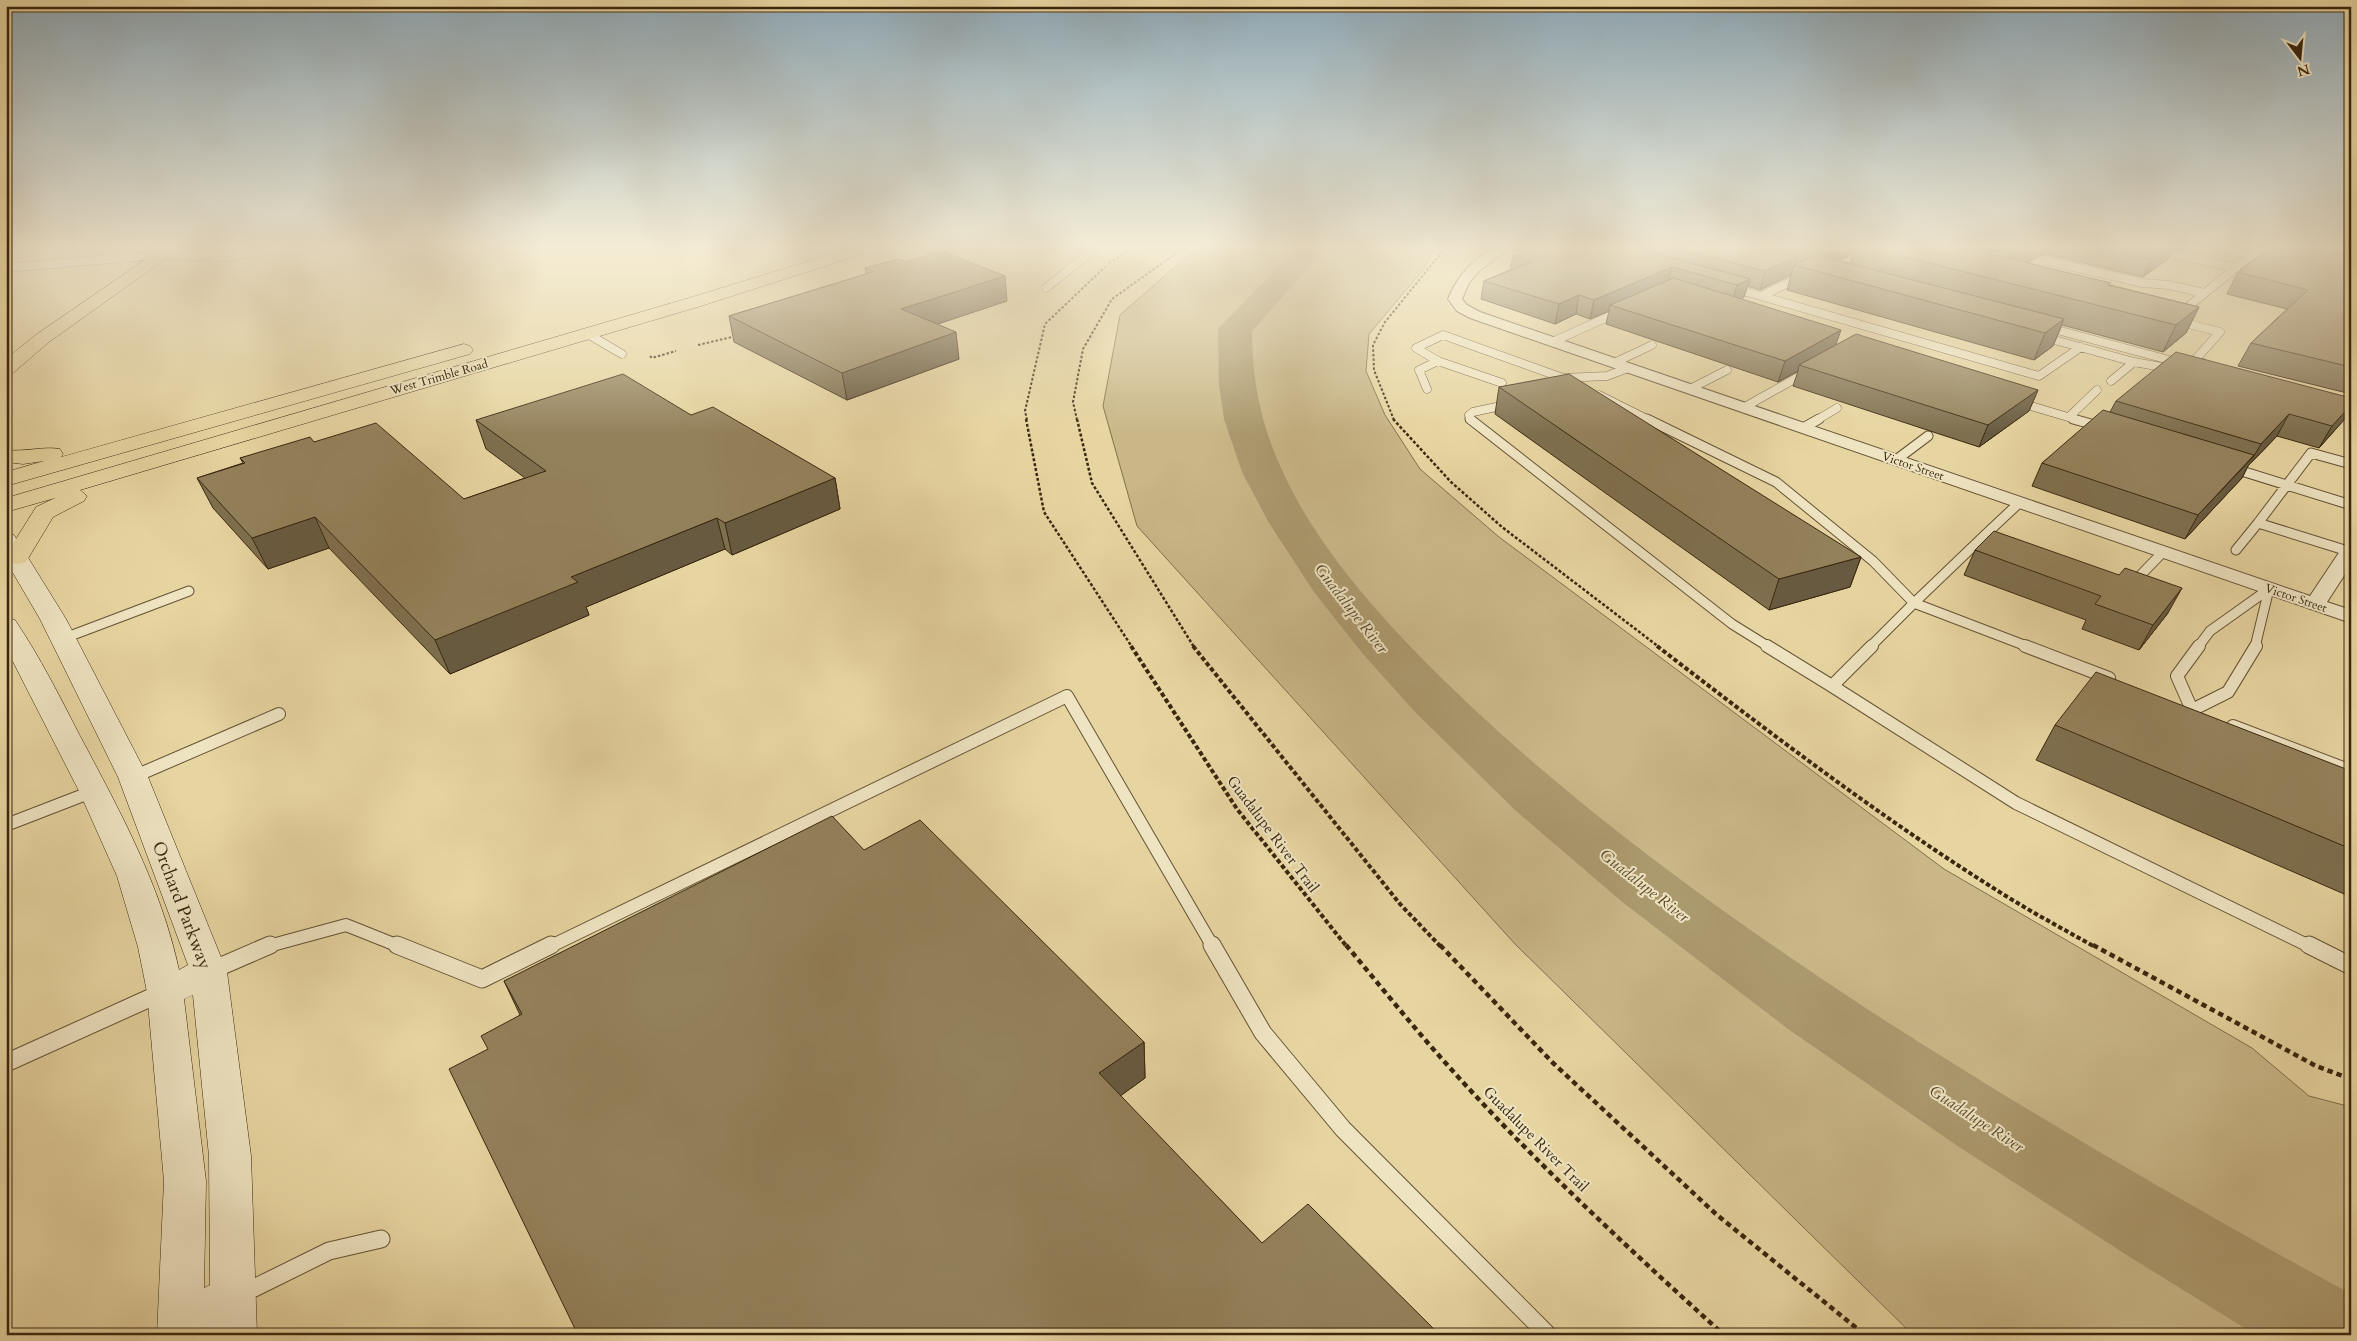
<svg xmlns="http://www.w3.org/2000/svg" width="2357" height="1341" viewBox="0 0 2357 1341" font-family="Cardo,serif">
  <rect width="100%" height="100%" fill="#e7d5a1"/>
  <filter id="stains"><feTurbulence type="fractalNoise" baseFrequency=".004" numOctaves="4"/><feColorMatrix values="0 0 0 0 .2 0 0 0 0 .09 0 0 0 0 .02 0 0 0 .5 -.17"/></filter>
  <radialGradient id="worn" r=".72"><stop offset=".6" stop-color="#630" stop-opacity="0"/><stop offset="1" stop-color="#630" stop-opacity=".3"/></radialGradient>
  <path fill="#c9b788" stroke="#816f4c" d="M1201,247H1434L1423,270L1369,334L1366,371L1385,415L1420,469L1499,537L1944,869L2252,1048L2309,1096L2351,1107V1335H1913L1515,944L1137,526L1103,406L1120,315L1195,249Z"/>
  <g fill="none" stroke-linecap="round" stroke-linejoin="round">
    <path fill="#ac9a6f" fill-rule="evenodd" d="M1297,247H1327L1252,331C1252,380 1261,425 1282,470C1322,560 1405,644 1476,711C1594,821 1726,916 1861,1005C2020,1108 2184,1203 2351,1294V1335H2256L2133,1259L1959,1147L1788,1029L1621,901L1515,810L1415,712L1363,654L1314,592L1269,523L1242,472L1224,419L1219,385L1218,329Z"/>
    <g stroke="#645234" stroke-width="9">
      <path id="service-far3" d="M927,247L942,251
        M2142,247L2236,268
        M177,253L244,247
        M162,255L227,257L291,247
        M6,268L133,257
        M2022,270L2044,260L2143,283L2169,285L2204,293
        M1046,288L1097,247
        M1732,288L1761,296L1803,276
        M1761,296L2039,376L2081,347
        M2179,314L2252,255
        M2177,321L2220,332L2194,361L2203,363
        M2046,327L2173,361
        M586,333L622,354
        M2040,336L2134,362L2173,369
        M1552,342L1621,311
        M1614,363L1652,345
        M2111,381L2134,362
        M1502,383L1438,361L1416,348L1443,335L1563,378L1607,376L1628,368
        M1427,389L1419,370L1438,361
        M1690,389L1727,370
        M1599,395L1649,420
        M2019,397L2031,406L2078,420
        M1743,408L1807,372
        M2331,411L2351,417
        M2069,417L2097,390
        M1471,420L1469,415L1473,412L1510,404
        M1817,420L1837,408"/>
    </g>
    <g stroke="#645234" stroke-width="11">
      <path id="service-far2" d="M1470,419L1732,624L1769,647
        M1647,419L1776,482L1873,561L1914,603L1986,534
        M2073,419L2102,427
        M1803,428L1819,419
        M1896,460L1928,436
        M2351,464L2311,453L2258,523L2351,552
        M2232,468L2351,505
        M1993,537L1986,534L2019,503
        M2236,550L2258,523
        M2132,584L2163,552
        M62,639L189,591
        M1870,647L1914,603L2029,647
        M2198,647L2210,631L2269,589L2255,647"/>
    </g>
    <g stroke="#645234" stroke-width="14">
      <path id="service-far1" d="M1767,646L1832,686
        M1872,646L1832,686L2016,803L2311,947
        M2025,646L2109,678
        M2199,646L2177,676L2192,710L2228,692L2256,646
        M2233,726L2351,771
        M133,777L279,714
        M6,825L94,791
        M265,947L346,925L401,947
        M549,947L1067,696L1213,947"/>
    </g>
    <g stroke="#645234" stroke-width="19">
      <path id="service" d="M397,945L482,979L551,945
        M1212,945L1263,1033L1343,1129L1548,1335
        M2309,945L2351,966
        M210,971L270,945
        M6,1063L161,993
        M242,1294L329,1251L381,1239"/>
    </g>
    <g stroke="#645234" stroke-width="2">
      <path id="minor" d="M1496,247H1511L1479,271L1469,283L1462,299L1467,305L1480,312L2310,596L2344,545L2351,543V565L2327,602L2351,610V623L1470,318L1457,311L1448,299C1457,276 1474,258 1496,247Z
        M2209,247H2231L2294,260L2296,263L2289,267L2211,250Z
        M162,251L167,252L168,255L167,258L133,261L127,257L133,253Z"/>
    </g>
    <g stroke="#39270f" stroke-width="1">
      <path id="secondary" d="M6,533L14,535L66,619L148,777L227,972L251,1156L257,1335H211V1331L203,1335H157L164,1181L147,992L138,947L117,876L79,791L6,648V618L15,620C40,657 60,697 80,736C120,811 161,886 179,970L188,965L118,777L40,619L6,561ZM193,995L209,1156L210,1285L204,1288L206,1181L184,999Z"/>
    </g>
    <g stroke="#39270f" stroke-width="1">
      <path id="primary" d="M164,247H182L49,342L13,373L6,375V359L37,334Z
        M855,247H878L875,250L701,306L80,490L87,496L84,501L53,517L26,562L17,564L8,562L6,555L36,507L55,498L6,512V498L689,298Z
        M464,344L470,346L473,350L470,354L6,486V472L44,461L23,464L6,462V450C24,452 45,446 60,449L63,454L61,457Z"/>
    </g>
    <path stroke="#39270f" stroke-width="2" stroke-dasharray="2.5 2" stroke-linecap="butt" d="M1109,263L1134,247
      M698,345L736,336
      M650,356L652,358L676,351
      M1027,420L1025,411L1045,324L1105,267
      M1077,420L1073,402L1083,349L1112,299L1185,247
      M1394,420L1374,370L1373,345L1385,322L1446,247"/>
    <path stroke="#39270f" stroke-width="2.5" stroke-dasharray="3 2" stroke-linecap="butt" d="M1026,419L1044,512L1132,647
      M1077,419L1092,483L1194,647
      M1393,419L1451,482L1502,527L1659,647"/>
    <path stroke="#39270f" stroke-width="4" stroke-dasharray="4.5 2.5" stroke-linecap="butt" d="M1131,646L1237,809L1347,947
      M1193,646L1400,904L1441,947
      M1657,646C1770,733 1884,820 2006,896C2035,914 2065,930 2095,947"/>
    <path stroke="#39270f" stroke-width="4.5" stroke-dasharray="5.5 4" stroke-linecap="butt" d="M1346,945C1378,983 1409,1022 1442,1059C1529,1157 1627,1247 1724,1335
      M1440,945L1553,1063L1717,1215L1865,1335
      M2093,945L2316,1066L2351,1079"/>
    <use href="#service-far3" stroke="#efe4c2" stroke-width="8"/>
    <use href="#service-far2" stroke="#efe4c2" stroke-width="9"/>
    <use href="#service-far1" stroke="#efe4c2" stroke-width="12"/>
    <use href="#service" stroke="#efe4c2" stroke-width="17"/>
    <use href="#minor" fill="#efe4c2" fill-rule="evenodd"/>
    <use href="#secondary" fill="#efe4c2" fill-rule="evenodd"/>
    <use href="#primary" fill="#e7d5a1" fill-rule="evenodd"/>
  </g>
  <path fill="#7e6f4e" stroke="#39270f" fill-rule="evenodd" d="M1034,247H1063L1054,251Z
    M1511,247H2186L2181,250L2173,248L2168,259L2143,277L2045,254L2026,262L2110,285L2199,307L2186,333L2163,352L2062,325L2053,346L2034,360L1787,290L1791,275L1760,290L1747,286L1744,297L1741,299L1836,345L2038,390L2029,411L1979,447L1793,386L1798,371L1778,382L1606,324L1609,311L1590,319L1576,314L1555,324L1481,299L1484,281L1510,270L1513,256L1523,252L1511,249ZM1853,253L1850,264L1839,261Z
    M2270,247H2351V388L2347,393L2238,366L2251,343L2287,309L2227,294L2238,272Z
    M865,268L1007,301L937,324L959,359L847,400L734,342L729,316L866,274Z
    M1499,387L1861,557L1850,587L1769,610L1495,414Z
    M2351,398V407L2343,421L2319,448L2277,436L2248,466L2242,478L2185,539L2032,486L2042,463L2110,412L2116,401Z
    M691,415L835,478L840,509L732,555L725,549L586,607L589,615L450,674L329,548L268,569L213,508L197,478L243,463L240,458L314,442L464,499L525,478L486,449L476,420Z
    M1975,550L2168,613L2139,650L2082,629L2086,620L1964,575Z
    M2055,725L2351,771V897L2036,760Z
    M864,850L1144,1042L1145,1078L1120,1096L1262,1243L1440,1335L488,1049L520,1015L504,981Z"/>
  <path fill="#675a40" stroke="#39270f" d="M1053,247H1063L1054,251Z
    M1836,247H1855L1853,253L1831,265Z
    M2029,247H2048L2045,254L2004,272L2011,254Z
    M2168,247H2174L2168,259L2143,277L2151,259Z
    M1797,256L1791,275L1760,290L1765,271Z
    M1672,267L1667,286L1610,305L1609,311L1590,319L1594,300Z
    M1005,276L1007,301L905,335L901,309Z
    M1750,279L1744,297L1732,304L1737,285Z
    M1579,295L1576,314L1555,324L1559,304Z
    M2199,307L2186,333L2163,352L2176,325Z
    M2064,319L2053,346L2034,360L2045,333Z
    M1841,330L1834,350L1799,365L1798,371L1778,382L1785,361Z
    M956,332L959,359L847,400L842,373Z
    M2038,390L2029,411L1979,447L1988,425Z
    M2351,405V407L2343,421L2319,448L2332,426Z
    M2289,414L2277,436L2248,466L2242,478L2185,539L2198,515L2254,456L2261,444Z
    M835,478L840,509L732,555L725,523Z
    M315,517L329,548L268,569L252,538Z
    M717,518L725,549L586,607L589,615L450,674L435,640L571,577Z
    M1861,557L1850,587L1769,610L1779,579Z
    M2182,588L2168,613L2139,650L2153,625Z
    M1144,1042L1145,1078L1101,1110L1099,1073Z"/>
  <path fill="#93815b" stroke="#39270f" d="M1538,247H1630L1750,279L1737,285L1672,267L1594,300L1579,295L1559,304L1484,281L1531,262L1513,256Z
    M1672,247H1759L1797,256L1765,271Z
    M1803,247H1837L1834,255Z
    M1866,247H1960L2111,283L2108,285L2199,307L2176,325Z
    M1979,247H2029L2011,254Z
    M2096,247H2168L2151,259Z
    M2270,247H2295L2351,258V367L2251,343L2308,290L2238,272Z
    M941,251L1005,276L901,309L956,332L842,373L729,316L873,272L865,268L898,259L906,262Z
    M1816,255L2064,319L2045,333L1794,265Z
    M1674,278L1841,330L1785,361L1610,305Z
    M1856,334L2038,390L1988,425L1799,365Z
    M2176,352L2351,398V405L2332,426L2289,414L2261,444L2116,401Z
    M623,374L691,415L713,407L835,478L725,523L717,518L571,577L578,582L435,640L315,517L252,538L197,478L245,463L240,458L310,437L314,442L376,423L464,499L546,471L476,420Z
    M1569,374L1861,557L1779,579L1499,387Z
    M2103,410L2254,455L2198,515L2042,463Z
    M1994,531L2119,575L2125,568L2182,588L2153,625L2095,604L2101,596L1975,550Z
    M2096,672L2351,771V849L2055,725Z
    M832,816L864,850L920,820L1144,1042L1099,1073L1262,1243L1308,1204L1440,1335H578L449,1069L488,1049L481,1036L522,1014L504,981Z"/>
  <linearGradient id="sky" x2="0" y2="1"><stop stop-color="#90aab8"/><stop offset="0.57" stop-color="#f4ecd5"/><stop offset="1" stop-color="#f4ecd5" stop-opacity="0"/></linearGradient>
  <rect width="2357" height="434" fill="url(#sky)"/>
  <g text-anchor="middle" stroke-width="4" stroke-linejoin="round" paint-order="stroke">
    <g font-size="12" fill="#39270f" stroke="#efe4c2">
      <text transform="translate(439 377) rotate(-16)" y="4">West Trimble Road</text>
      <text transform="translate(1913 466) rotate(19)" y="4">Victor Street</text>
      <text transform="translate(2296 598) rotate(19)" y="4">Victor Street</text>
    </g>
    <g font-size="15" fill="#39270f" stroke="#efe4c2">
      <text transform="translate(1273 834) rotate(53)" y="5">Guadalupe River Trail</text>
      <text transform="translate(1536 1139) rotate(45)" y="5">Guadalupe River Trail</text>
    </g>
    <g font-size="16" font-style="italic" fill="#5c4a2c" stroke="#efe4c2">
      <text transform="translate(1352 608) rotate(52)" y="6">Guadalupe River</text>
      <text transform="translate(1645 885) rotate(38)" y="6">Guadalupe River</text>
      <text transform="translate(1977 1118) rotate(33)" y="6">Guadalupe River</text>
    </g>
    <g font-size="18" fill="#39270f" stroke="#efe4c2">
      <text transform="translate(182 905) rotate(69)" y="6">Orchard Parkway</text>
    </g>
  </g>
  <rect width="2357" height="1341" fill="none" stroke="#e7d5a1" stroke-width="25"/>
  <rect x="8" y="8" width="2342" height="1326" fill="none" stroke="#39270f" stroke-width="2.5"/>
  <rect x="12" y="12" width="2332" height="1316" fill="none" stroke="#39270f"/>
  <g transform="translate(2300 58) rotate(164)" stroke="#efe4c2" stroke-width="4" paint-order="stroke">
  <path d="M0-4L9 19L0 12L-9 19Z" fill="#39270f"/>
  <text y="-8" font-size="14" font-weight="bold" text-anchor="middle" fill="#39270f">N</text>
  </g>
  <rect width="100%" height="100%" filter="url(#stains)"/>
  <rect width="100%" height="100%" fill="url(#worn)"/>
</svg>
